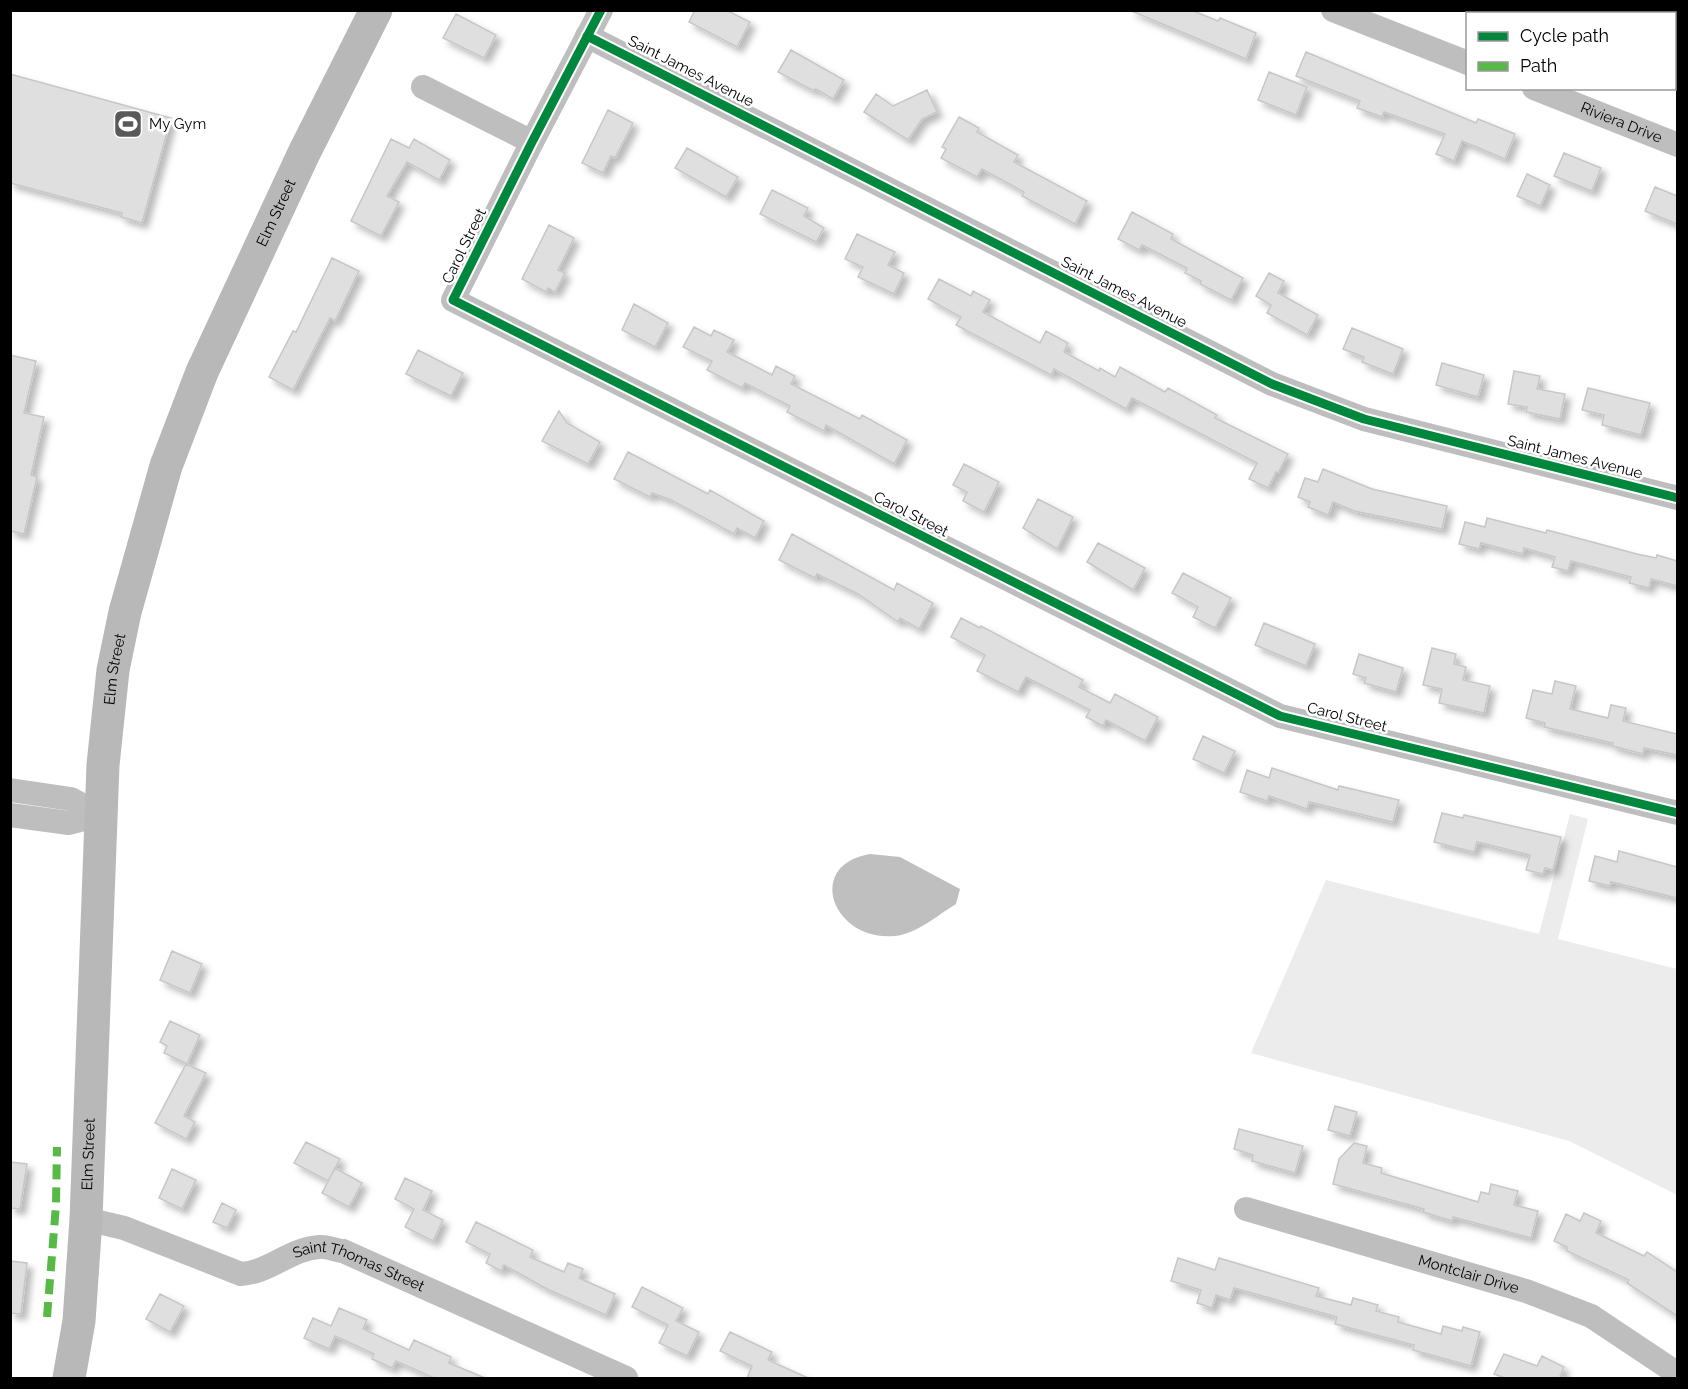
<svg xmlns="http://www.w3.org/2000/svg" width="1688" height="1389" viewBox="0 0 1688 1389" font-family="Raleway,sans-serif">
  <defs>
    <filter id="shadow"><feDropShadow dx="5.5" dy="5.5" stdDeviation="3" flood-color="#0004"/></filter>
  </defs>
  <rect width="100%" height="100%" fill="#fff"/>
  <path fill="#ececec" d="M1570,814L1588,819L1558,939L1677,969V1195L1569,1141L1251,1053L1326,880L1539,934Z"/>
  <path fill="#bfbfbf" d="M870,854L900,857L960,889L956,904C938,915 916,934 895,936C833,942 804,865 870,854Z"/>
  <path fill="#dfdfdf" stroke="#c7c7c7" stroke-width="1.5" filter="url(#shadow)" d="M695,10H726L750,22L737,47L689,22Z
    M1129,10H1191L1218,21L1220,18L1256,33L1246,59Z
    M456,14L496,35L484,58L443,38Z
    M791,50L844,80L833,99L816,89L812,90L778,72Z
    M1306,52L1476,123L1478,119L1515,134L1505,159L1462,141L1454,161L1436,154L1445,134L1384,112L1382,117L1357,108L1360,101L1296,76Z
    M1269,72L1307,87L1296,115L1258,100Z
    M10,74L171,118L142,223L121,217L122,213L10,183Z
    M927,90L937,112L922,119L908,140L864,112L876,94L893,106Z
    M608,110L633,123L615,158L611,156L603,173L582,163Z
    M959,117L979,128L977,132L1018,155L1014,162L1087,201L1075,224L1022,196L1024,192L982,169L977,177L941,158L946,149L942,147Z
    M391,139L409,148L414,139L450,160L439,180L407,162L387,196L399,202L381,236L351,221Z
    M687,148L738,177L726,197L675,168Z
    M1564,153L1601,168L1592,191L1554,176Z
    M1527,174L1550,185L1540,206L1517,196Z
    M1655,187L1677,196V224L1645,211Z
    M772,190L808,208L804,216L824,228L816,242L760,214Z
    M1132,212L1173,234L1171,239L1243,278L1231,300L1200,284L1201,281L1185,273L1187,268L1142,245L1139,250L1118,239Z
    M549,225L574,238L558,270L565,273L555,292L548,288L546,292L522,279Z
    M857,234L895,252L888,265L904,273L894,294L858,277L863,267L845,259Z
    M332,258L359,271L335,321L330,318L293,390L269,377L293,331L296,332Z
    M1269,273L1284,281L1278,293L1318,315L1307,335L1267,313L1271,305L1256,296Z
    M939,279L971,296L973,291L990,300L983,312L1040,343L1046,331L1068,343L1064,352L1099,371L1100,368L1115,377L1120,367L1165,392L1168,388L1217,415L1215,418L1288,454L1278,473L1276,472L1268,488L1249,479L1257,463L1132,398L1126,409L1054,369L1051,375L956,325L961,317L928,299Z
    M634,304L668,323L655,347L622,330Z
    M694,327L711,336L714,330L734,340L727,352L772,375L776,366L795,376L791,384L860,419L862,415L907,440L894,464L826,425L824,431L787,412L790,406L745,383L742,388L707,370L712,361L683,347Z
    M1352,328L1403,349L1393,374L1362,362L1364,357L1343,349Z
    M418,350L463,373L451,396L406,374Z
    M10,355L36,361L24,413L44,417L31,475L37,477L24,534L10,531Z
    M1442,363L1484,375L1478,397L1436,385Z
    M1514,371L1540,376L1537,389L1565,394L1560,419L1526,412L1527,407L1508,404Z
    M1588,388L1650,403L1641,435L1602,425L1604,415L1582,410Z
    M559,411L567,423L600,442L588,464L542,441Z
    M628,452L708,494L710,490L764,521L755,538L737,528L734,534L671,500L652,493L650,497L614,479Z
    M964,464L999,482L984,512L963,501L967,492L953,485Z
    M1323,469L1372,489L1447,506L1442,529L1354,511L1333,502L1328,515L1308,507L1310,502L1298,497L1305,478L1318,482Z
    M1038,499L1073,517L1057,549L1023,528Z
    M1487,518L1546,533L1547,530L1637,554L1656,558L1657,555L1677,561V586L1651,579L1649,588L1629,583L1631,577L1571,561L1568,571L1552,567L1555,557L1524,548L1523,554L1481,543L1479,549L1459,544L1465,522L1485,527Z
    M792,534L894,590L897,583L933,603L919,629L900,618L898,622L858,594L817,574L815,578L779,560Z
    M1098,543L1145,568L1133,590L1087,562Z
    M1183,573L1231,598L1215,628L1193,617L1198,607L1172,593Z
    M961,618L980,628L981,626L1083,680L1079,687L1110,703L1115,694L1158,717L1145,741L1106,720L1103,726L1086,717L1090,710L1026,677L1018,692L977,671L985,655L951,637Z
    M1264,623L1315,644L1306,666L1255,645Z
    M1432,648L1456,654L1454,664L1466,667L1463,680L1490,686L1484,713L1439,703L1442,689L1423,685Z
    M1359,654L1403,668L1396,692L1364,683L1366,678L1353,674Z
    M1555,681L1576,686L1570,709L1608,718L1611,705L1626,708L1623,721L1677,734V755L1644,748L1643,754L1612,746L1613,743L1544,727L1545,723L1526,718L1533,690L1552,694Z
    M1203,736L1235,751L1224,773L1193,759Z
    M1272,768L1338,790L1339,786L1399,800L1393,822L1309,802L1307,809L1269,796L1267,801L1240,792L1247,770L1269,778Z
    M1442,813L1463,818L1464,815L1561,837L1553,870L1545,868L1543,874L1526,870L1530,855L1477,842L1474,852L1434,842Z
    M1619,851L1677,867V898L1611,882L1610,886L1589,881L1595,856L1617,862Z
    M172,951L202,964L190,993L160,980Z
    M170,1021L200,1035L187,1064L164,1053L167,1046L160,1042Z
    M186,1064L206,1073L184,1116L195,1122L186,1139L155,1123Z
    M1335,1106L1357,1112L1350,1136L1328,1130Z
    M1239,1129L1303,1146L1295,1173L1252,1161L1253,1155L1234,1149Z
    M306,1142L340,1159L328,1181L294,1163Z
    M1354,1143L1367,1146L1363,1163L1382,1168L1381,1173L1478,1202L1481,1192L1489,1194L1491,1184L1518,1191L1514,1205L1538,1211L1531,1238L1453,1217L1452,1221L1423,1212L1424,1209L1333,1184L1339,1159Z
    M10,1162L27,1164L20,1209L10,1208Z
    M335,1168L362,1183L349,1207L322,1193Z
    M172,1169L196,1180L182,1209L159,1198Z
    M405,1178L432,1191L423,1210L443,1220L433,1241L405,1227L414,1209L395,1199Z
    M222,1203L236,1210L227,1228L213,1222Z
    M1584,1213L1601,1221L1596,1233L1644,1256L1647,1252L1677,1272V1316L1627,1283L1629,1280L1567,1251V1247L1554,1241L1566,1214L1580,1221Z
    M476,1222L533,1250L530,1257L564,1272L568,1263L583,1269L579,1278L615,1294L606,1315L547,1289L504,1265L501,1271L486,1263L490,1254L466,1242Z
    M1178,1258L1215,1270L1219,1258L1319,1288L1316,1296L1351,1305L1353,1298L1378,1305L1376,1311L1399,1317L1398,1322L1441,1334L1443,1326L1462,1331L1463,1327L1480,1332L1471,1366L1413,1350L1414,1345L1335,1324L1337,1317L1234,1288L1230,1300L1216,1295L1212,1308L1197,1303L1201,1290L1171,1281Z
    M10,1261L27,1263L21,1314L10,1313Z
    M642,1287L683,1308L676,1321L699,1332L687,1356L659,1343L668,1325L632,1307Z
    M160,1294L184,1306L170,1332L146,1319Z
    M339,1308L367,1320L363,1329L409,1350L414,1340L451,1357L449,1363L485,1378H434L396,1361L392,1368L372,1359L374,1354L335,1336L329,1349L304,1338L313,1318L331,1326Z
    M730,1332L772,1352L768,1360L808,1378H747L752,1366L720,1351Z
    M1504,1354L1537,1366L1542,1356L1564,1367L1560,1376L1564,1378H1505L1494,1374Z"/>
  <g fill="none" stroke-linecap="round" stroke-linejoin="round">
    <g stroke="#bebebe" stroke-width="24">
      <path d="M601,10L532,142L453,300L1280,716L1678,813"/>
      <path d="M1333,10L1468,63"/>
      <path d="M587,36L1272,384L1364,419L1678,498"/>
      <path d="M423,87L532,142"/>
      <path id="s1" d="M1534,88L1678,145"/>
      <path d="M10,790L71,799L100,815"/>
      <path d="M10,815L69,823L100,815"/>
      <path id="s2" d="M1246,1209L1526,1291L1591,1316L1678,1374"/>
      <path id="s3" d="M86,1219L124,1228L241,1274C270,1272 290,1249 319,1247C326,1246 335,1250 343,1251L626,1378"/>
    </g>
    <path stroke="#b8b8b8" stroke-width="33" id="s4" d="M69,1378L79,1321L86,1219L103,765L113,670L125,612L166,466L202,372L304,153L376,10"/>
    <path stroke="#58b947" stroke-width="8" stroke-dasharray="15 8" stroke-linecap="butt" d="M47,1317L56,1205L57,1147"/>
    <g stroke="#fff" stroke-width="13">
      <path id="cycleway" d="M601,10L532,142L453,300L1280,716L1678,813
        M587,36L1272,384L1364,419L1678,498"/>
    </g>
    <use href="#cycleway" stroke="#00873e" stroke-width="9"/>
  </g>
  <defs>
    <g id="stadium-square" transform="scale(1.5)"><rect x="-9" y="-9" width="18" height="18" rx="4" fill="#595959" stroke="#fff"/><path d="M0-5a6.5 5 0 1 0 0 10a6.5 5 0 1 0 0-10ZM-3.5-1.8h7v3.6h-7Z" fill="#fff"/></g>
  </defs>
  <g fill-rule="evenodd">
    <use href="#stadium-square" x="128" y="124"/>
  </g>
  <g text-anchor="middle" stroke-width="5" stroke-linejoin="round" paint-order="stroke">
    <g font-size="15" fill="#000" stroke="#fff">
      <text transform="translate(691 71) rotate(27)" y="5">Saint James Avenue</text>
      <text dy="5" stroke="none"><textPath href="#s1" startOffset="94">Riviera Drive</textPath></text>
      <text dy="5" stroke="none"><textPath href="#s4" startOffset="1197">Elm Street</textPath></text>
      <text transform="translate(464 246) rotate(-64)" y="5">Carol Street</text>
      <text transform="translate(1124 292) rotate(27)" y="5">Saint James Avenue</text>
      <text transform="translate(1575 457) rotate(14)" y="5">Saint James Avenue</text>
      <text transform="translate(911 514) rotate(27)" y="5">Carol Street</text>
      <text dy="5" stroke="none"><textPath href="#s4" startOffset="711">Elm Street</textPath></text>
      <text transform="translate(1347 717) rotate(14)" y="5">Carol Street</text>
      <text dy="5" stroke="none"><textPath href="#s4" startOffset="225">Elm Street</textPath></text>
      <text dy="5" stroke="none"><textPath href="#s3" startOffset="291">Saint Thomas Street</textPath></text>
      <text dy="5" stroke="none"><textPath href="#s2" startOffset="232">Montclair Drive</textPath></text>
    </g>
    <g font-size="15" fill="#000" stroke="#fff" text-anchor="start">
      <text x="149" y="129">My Gym</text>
    </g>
  </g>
  <rect width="1688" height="1389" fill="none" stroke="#000000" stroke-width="24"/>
  <rect x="1466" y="12" width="210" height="78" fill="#ffffff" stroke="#999999" stroke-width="1.5"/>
  <rect x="1478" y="32" width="30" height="9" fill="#00873e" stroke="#999999" stroke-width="1.5"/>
  <text x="1520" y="42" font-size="18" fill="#000000">Cycle path</text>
  <rect x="1478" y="62" width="30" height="9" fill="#58b947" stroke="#999999" stroke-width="1.5"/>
  <text x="1520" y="72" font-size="18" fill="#000000">Path</text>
</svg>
